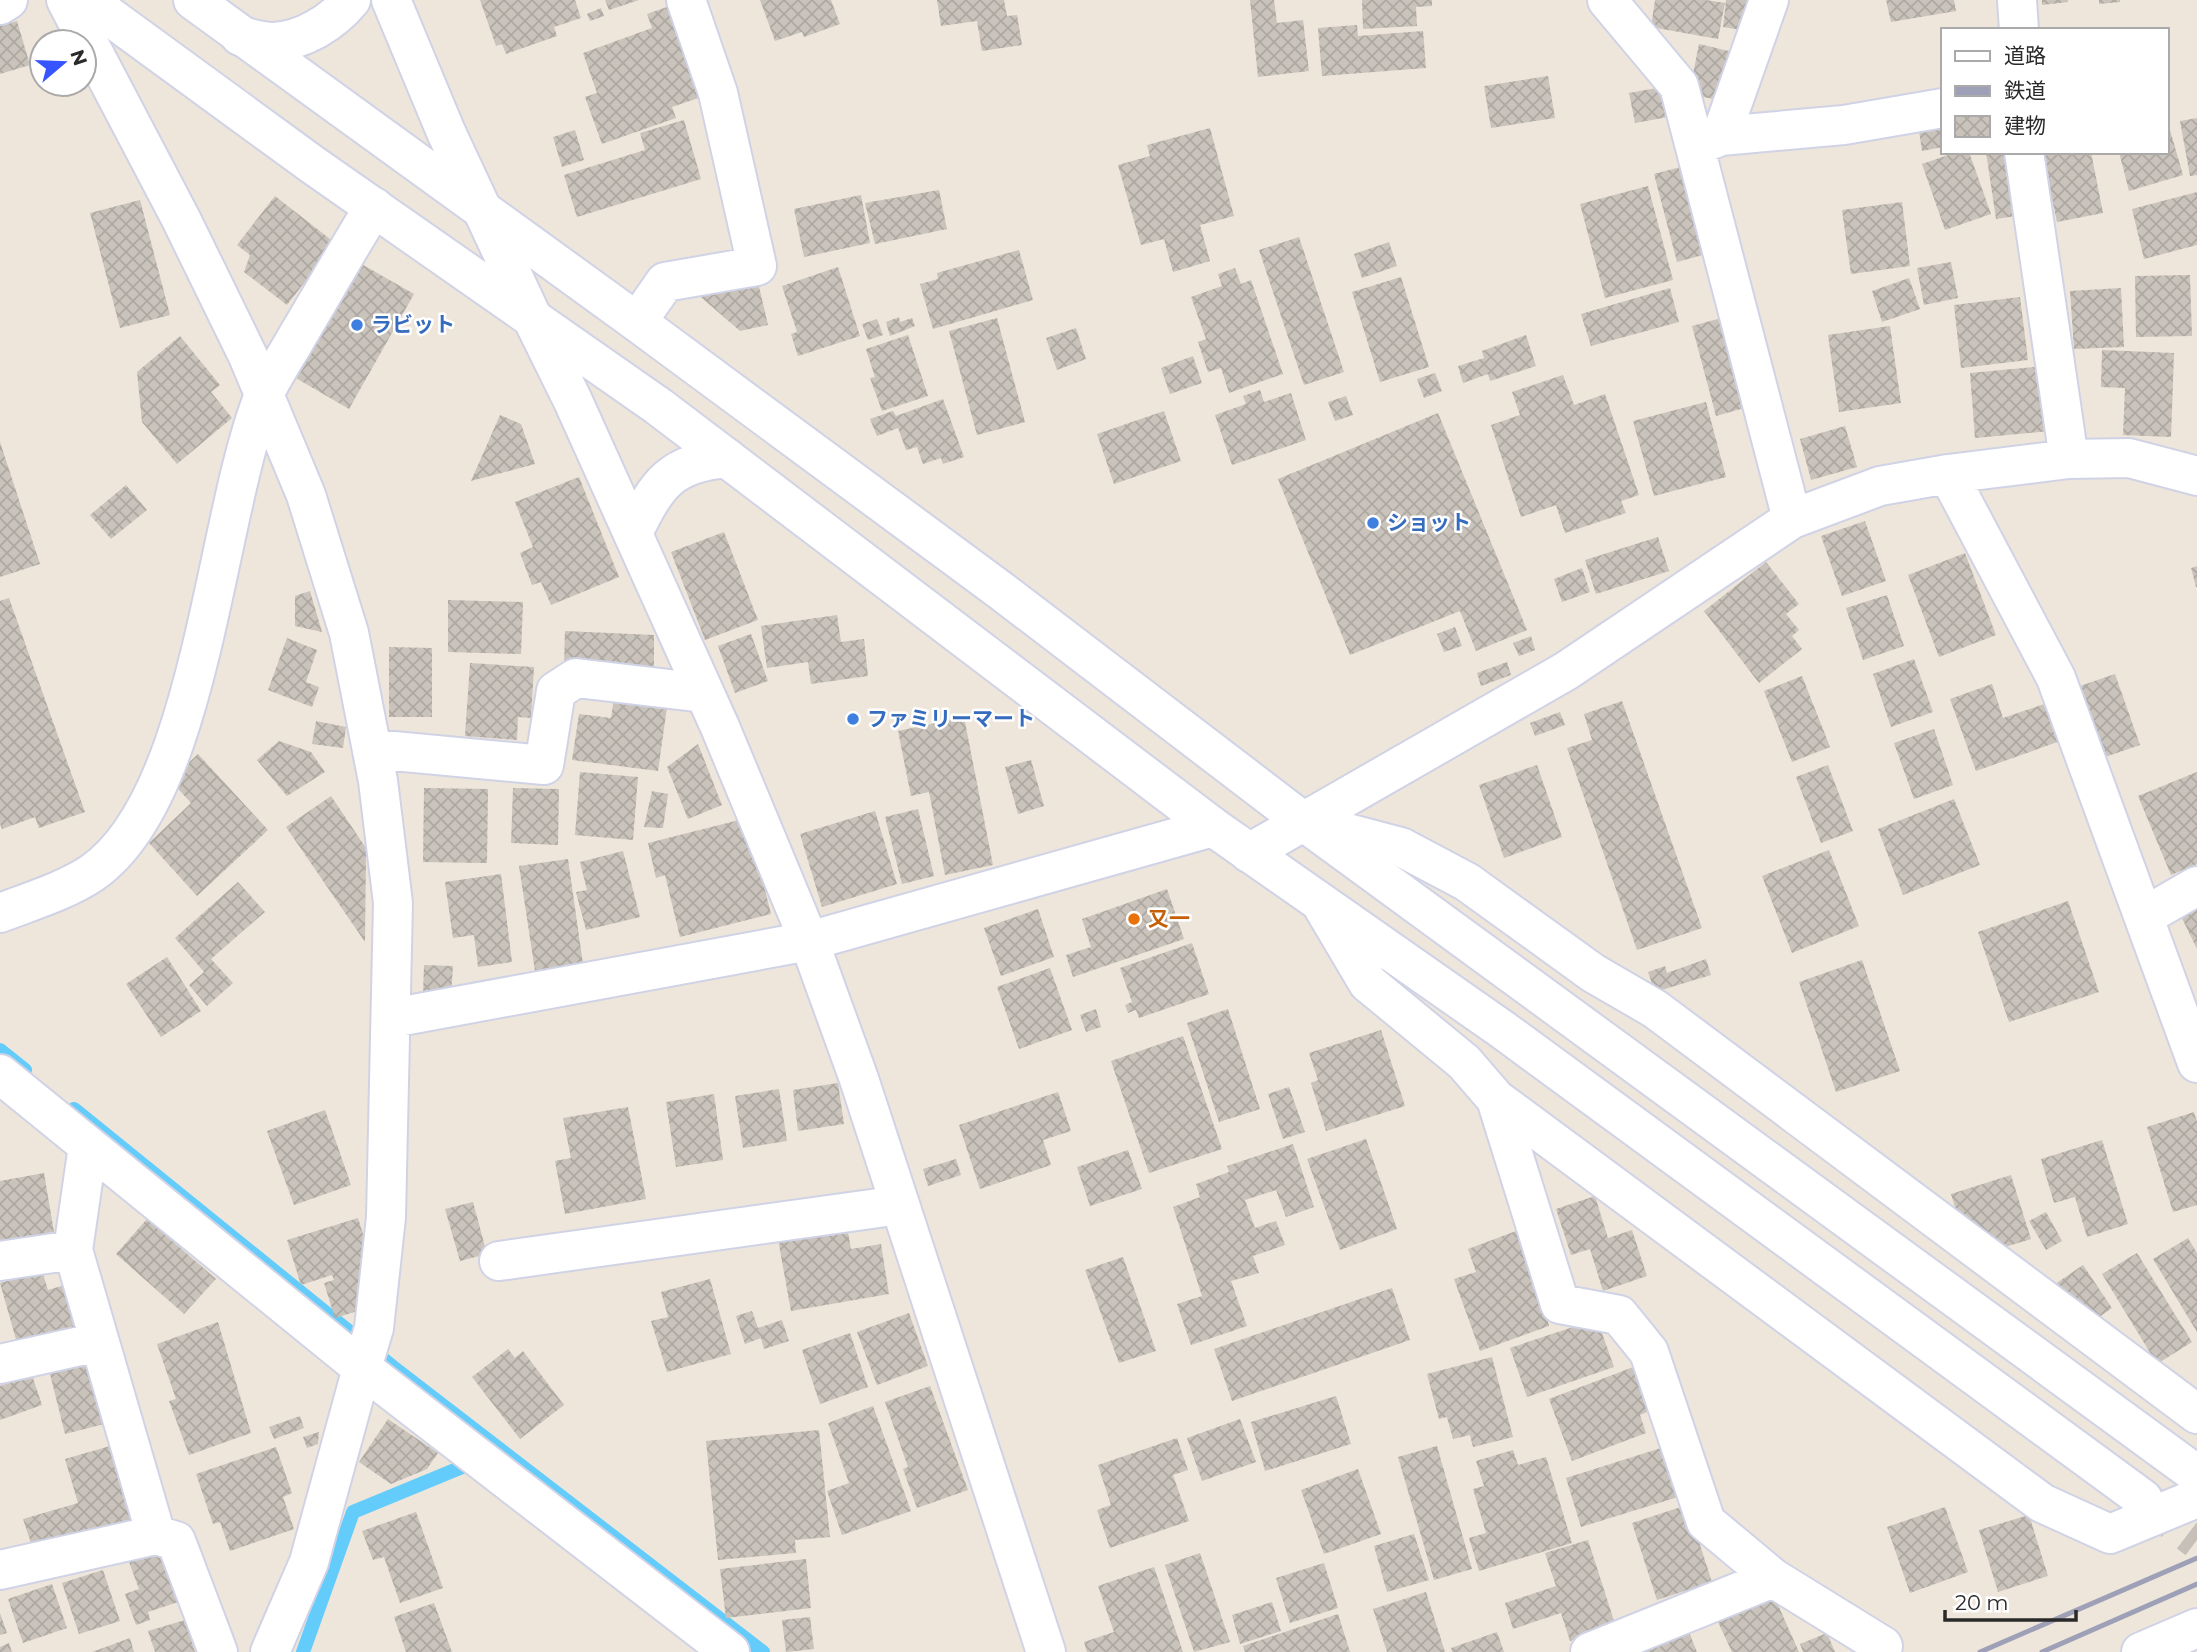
<svg xmlns="http://www.w3.org/2000/svg" width="2197" height="1652" viewBox="0 0 2197 1652" font-family="Montserrat,'Noto Sans JP',sans-serif">
  <defs>
    <pattern id="building-cross-hatch" width="8" height="8" patternUnits="userSpaceOnUse" patternTransform="scale(1.75)"><rect width="8" height="8" fill="#c9c3bb"/><path d="M0 0l8 8M0 8l8-8" fill="none" stroke="#ada8a1"/></pattern>
  </defs>
  <rect width="100%" height="100%" fill="#eee6db"/>
  <g fill="none" stroke-linecap="round" stroke-linejoin="round">
    <path stroke="#64ccfa" stroke-width="14" d="M0,1050L25,1070
      M74,1109L393,1367L763,1652
      M303,1652L353,1512L467,1465"/>
  </g>
  <path fill="url(#building-cross-hatch)" d="M480,0H575L581,18L554,27L557,36L506,54L502,44L496,46Z
    M605,0H639L609,10Z
    M760,0H831L840,24L804,37L802,32L775,41Z
    M937,0H1004L1007,16L1017,15L1022,45L982,51L977,21L941,26Z
    M1250,0H1274L1277,23L1303,20L1309,71L1258,77Z
    M1362,0H1432V6L1416,7L1417,26L1363,29Z
    M1655,0H1706L1725,3L1718,39L1651,27Z
    M1726,0H1752L1747,31L1723,27Z
    M1886,0H1954L1956,11L1891,22Z
    M2042,0H2068V2L2042,5Z
    M2099,0H2120V2L2099,4Z
    M681,2L713,93L672,107L676,118L602,144L585,97L597,93L583,53L652,28L647,14Z
    M601,8L604,16L590,21L587,14Z
    M17,21L30,65L0,74V26Z
    M1357,25L1358,36L1423,31L1426,68L1322,76L1318,28Z
    M1699,44L1733,52L1723,101L1689,94Z
    M1548,76L1555,118L1491,128L1484,86Z
    M1662,87L1668,117L1635,123L1629,93Z
    M2197,118V175L2190,176L2180,121Z
    M684,120L701,179L577,217L564,175L645,150L640,133Z
    M1943,120V147L1922,151L1918,124Z
    M2168,123L2183,175L2129,191L2119,152H2167Z
    M1210,128L1234,216L1200,225L1210,261L1173,272L1164,239L1141,245L1118,165L1150,156L1147,145Z
    M575,130L584,160L562,167L553,137Z
    M1957,152H1969L1991,214L1945,230L1922,164Z
    M1986,152H2013L2023,215L1996,219Z
    M2042,152H2091L2103,213L2057,222Z
    M1692,164L1714,252L1677,262L1654,174Z
    M1648,186L1673,280L1605,298L1580,204Z
    M939,190L947,229L875,244L865,203Z
    M2197,192V245L2144,259L2132,209Z
    M861,195L870,243L804,257L794,209Z
    M275,196L335,243L287,305L244,272L250,255L237,245Z
    M140,200L170,315L120,328L90,213Z
    M1902,202L1910,266L1851,274L1842,210Z
    M1299,237L1344,372L1304,385L1259,250Z
    M1389,242L1397,266L1362,278L1354,254Z
    M1019,250L1033,300L933,329L920,284L938,279L937,273Z
    M358,262L414,294L349,409L294,377Z
    M1951,262L1958,298L1924,305L1917,268Z
    M838,267L860,336L798,356L791,334L797,332L782,286Z
    M1235,268L1241,284L1251,280L1283,374L1229,393L1221,368L1208,372L1198,342L1206,339L1191,297L1222,286L1218,274Z
    M2190,275L2192,336L2136,337L2135,276Z
    M1401,277L1429,367L1380,382L1352,292Z
    M757,278L768,325L740,331L695,292Z
    M1909,278L1920,309L1882,322L1872,291Z
    M1670,288L1679,322L1591,346L1581,314Z
    M2121,288L2124,347L2074,349L2070,291Z
    M2020,297L2028,360L1961,368L1954,305Z
    M899,317L900,322L912,318L915,326L890,336L886,322Z
    M1725,317L1748,407L1716,416L1692,326Z
    M997,318L1025,422L977,435L949,331Z
    M877,319L883,335L868,340L862,324Z
    M1890,326L1901,403L1839,412L1828,335Z
    M1076,328L1086,359L1057,370L1046,338Z
    M908,335L928,396L882,411L870,378L875,377L866,349Z
    M1526,335L1536,366L1490,381L1488,374L1463,383L1458,366L1484,358L1482,351Z
    M180,336L220,385L211,392L232,418L177,464L142,422L137,372Z
    M2102,350L2174,353L2171,437L2123,435L2125,388L2101,387Z
    M1193,356L1202,383L1170,394L1161,368Z
    M2045,366L2051,431L1975,438L1970,373Z
    M1435,373L1442,391L1424,398L1417,379Z
    M1563,375L1574,405L1605,394L1639,495L1621,501L1626,513L1565,533L1556,505L1521,517L1491,425L1520,415L1512,392Z
    M1260,390L1264,402L1291,393L1306,440L1232,465L1215,415L1246,404L1243,396Z
    M1346,396L1353,415L1335,421L1328,402Z
    M943,399L964,457L943,464L941,458L923,464L917,447L906,450L898,428L877,436L870,419L893,411L896,416Z
    M1706,402L1726,477L1654,496L1633,421Z
    M1164,411L1181,461L1114,484L1097,434Z
    M1438,413L1527,630L1476,651L1460,611L1350,655L1278,479Z
    M500,415L521,424L535,464L471,481Z
    M1845,426L1857,467L1811,480L1800,439Z
    M0,442L40,564L0,577Z
    M579,477L619,577L551,605L541,582L532,585L520,553L533,547L515,502Z
    M126,485L147,510L111,539L90,515Z
    M1865,521L1886,581L1842,596L1821,536Z
    M724,532L758,620L705,640L671,552Z
    M1658,537L1669,571L1596,594L1585,560Z
    M1965,553L1996,635L1939,657L1908,575Z
    M1766,562L1799,604L1786,614L1799,630L1792,636L1802,649L1759,683L1704,611Z
    M2197,566V587H2196L2191,568Z
    M1582,568L1590,592L1562,602L1554,579Z
    M310,591L322,632L295,626V596Z
    M1887,595L1904,646L1863,660L1846,608Z
    M9,598L85,812L39,828L35,817L2,829L0,824V601Z
    M448,600L523,602L521,654L448,652Z
    M837,615L841,642L864,639L868,676L811,684L808,662L767,668L761,626Z
    M1455,627L1462,646L1444,652L1437,634Z
    M565,631L654,635V670L564,665Z
    M751,634L768,681L735,693L718,646Z
    M1531,636L1535,650L1519,656L1513,643Z
    M287,638L317,650L306,682L319,687L312,707L268,690Z
    M389,647L432,648V717H389Z
    M1914,659L1933,712L1891,727L1873,674Z
    M1507,662L1511,675L1481,686L1477,673Z
    M470,663L534,667L531,718L518,717L517,740L465,736Z
    M2115,674L2140,745L2105,757L2080,686Z
    M1802,676L1830,747L1792,762L1764,691Z
    M1992,684L2003,718L2053,701L2066,739L1976,771L1950,699Z
    M615,692L668,700L658,771L572,760L579,714L611,718Z
    M1622,701L1702,928L1637,950L1567,748L1592,740L1584,714Z
    M1560,712L1565,725L1535,736L1530,723Z
    M964,717L993,865L945,875L929,792L911,796L898,731Z
    M316,721L346,727L343,748L312,744Z
    M1934,729L1953,785L1914,799L1894,743Z
    M279,741L311,752L325,772L287,796L257,760Z
    M698,744L722,805L688,819L667,767Z
    M198,754L268,830L197,896L149,843L191,803L170,780Z
    M1031,760L1044,806L1018,814L1005,767Z
    M1537,765L1562,837L1504,858L1479,785Z
    M1828,765L1853,831L1821,843L1796,777Z
    M580,772L638,777L633,840L575,835Z
    M2197,772V864L2171,875L2138,796Z
    M424,788L488,789L487,863L423,862Z
    M513,788L559,789L558,845L511,843Z
    M652,791L668,794L663,828L644,827Z
    M331,796L366,848L365,942L286,827Z
    M1954,799L1980,865L1903,895L1878,829Z
    M918,809L934,876L902,884L885,817Z
    M875,811L897,884L822,907L800,834Z
    M747,818L771,914L680,937L665,875L656,878L648,843Z
    M1829,850L1859,926L1792,953L1762,876Z
    M623,851L640,917L586,930L576,892L587,890L580,862Z
    M568,859L583,964L535,971L519,866Z
    M501,874L512,962L478,967L474,935L453,938L445,882Z
    M238,882L265,912L211,959L233,983L207,1006L189,985L204,972L175,938Z
    M1167,889L1184,939L1073,977L1066,955L1091,947L1082,919Z
    M2197,898V949L2177,908Z
    M2068,901L2099,992L2009,1022L1978,932Z
    M1038,909L1054,957L1001,976L984,928Z
    M1192,943L1209,994L1139,1018L1136,1010L1128,1013L1125,1005L1132,1002L1120,968Z
    M167,957L201,1011L161,1037L126,984Z
    M1706,959L1711,975L1655,992L1648,972L1665,966L1667,973Z
    M1862,960L1900,1071L1836,1092L1799,982Z
    M424,965L453,966L451,996L423,995Z
    M1050,968L1072,1030L1019,1049L997,987Z
    M1096,1009L1101,1027L1086,1032L1080,1015Z
    M1228,1009L1260,1109L1219,1122L1187,1023Z
    M1381,1030L1405,1106L1326,1131L1311,1083L1318,1080L1309,1053Z
    M1183,1036L1222,1149L1149,1173L1111,1061Z
    M838,1083L844,1124L798,1131L793,1090Z
    M1289,1087L1305,1132L1283,1139L1268,1094Z
    M779,1089L787,1141L743,1148L735,1096Z
    M1058,1092L1071,1131L1043,1140L1051,1165L980,1189L959,1125Z
    M714,1094L723,1160L676,1167L666,1102Z
    M628,1107L646,1199L565,1214L555,1161L571,1158L563,1118Z
    M325,1110L351,1185L294,1205L267,1131Z
    M2194,1112L2197,1122V1205L2173,1212L2147,1127Z
    M1366,1139L1397,1229L1340,1250L1307,1159Z
    M2102,1140L2128,1224L2087,1237L2075,1197L2054,1203L2041,1159Z
    M1293,1144L1314,1207L1286,1217L1276,1190L1245,1200L1255,1228L1276,1221L1285,1245L1253,1256L1259,1273L1231,1281L1247,1326L1191,1345L1177,1304L1202,1296L1173,1207L1200,1197L1196,1184L1229,1172L1227,1166Z
    M1128,1150L1142,1189L1090,1206L1077,1167Z
    M956,1159L961,1175L928,1186L923,1169Z
    M44,1173L54,1232L0,1241V1181Z
    M2011,1175L2031,1239L2002,1248L1959,1220L1951,1194Z
    M1595,1196L1608,1238L1632,1230L1647,1276L1603,1291L1590,1249L1571,1255L1556,1209Z
    M473,1202L487,1254L460,1261L445,1209Z
    M2046,1212L2062,1241L2046,1250L2029,1221Z
    M358,1218L369,1253L370,1307L335,1318L324,1283L334,1280L332,1275L301,1285L287,1240Z
    M147,1219L216,1279L184,1314L116,1254Z
    M846,1222L851,1249L881,1244L889,1294L791,1311L777,1234Z
    M1524,1228L1549,1326L1480,1351L1454,1279L1476,1272L1468,1249Z
    M2188,1238L2197,1253V1332L2153,1259Z
    M2137,1253L2192,1342L2157,1364L2102,1274Z
    M1123,1257L1156,1351L1119,1363L1085,1270Z
    M2083,1265L2112,1308L2095,1320L2051,1287Z
    M42,1271L48,1290L68,1284L82,1330L19,1350L0,1283Z
    M710,1279L731,1354L667,1372L651,1321L668,1317L661,1292Z
    M1392,1288L1410,1340L1232,1401L1214,1349Z
    M752,1311L758,1328L782,1320L789,1341L764,1349L761,1338L745,1344L736,1316Z
    M909,1313L928,1366L877,1385L857,1332Z
    M1597,1319L1614,1367L1527,1397L1510,1348Z
    M218,1322L251,1433L189,1455L169,1401L176,1399L157,1344Z
    M850,1333L868,1387L820,1404L802,1350Z
    M508,1349L515,1358L523,1351L564,1405L520,1439L472,1377Z
    M1492,1357L1513,1437L1473,1447L1470,1435L1453,1439L1447,1417L1439,1419L1427,1374Z
    M96,1358L112,1422L65,1434L49,1370Z
    M1636,1366L1652,1410L1640,1415L1646,1433L1572,1461L1549,1399Z
    M32,1375L42,1405L0,1420V1386Z
    M930,1386L968,1490L917,1508L903,1469L908,1467L885,1402Z
    M1336,1396L1351,1444L1265,1471L1251,1422Z
    M873,1406L911,1511L842,1535L827,1491L849,1483L828,1423Z
    M300,1416L304,1428L274,1439L269,1427Z
    M388,1419L438,1453L427,1469L391,1484L359,1462Z
    M1240,1419L1256,1462L1202,1481L1187,1438Z
    M819,1430L830,1537L795,1540L796,1553L718,1560L706,1441Z
    M319,1432L318,1444L307,1448L303,1437Z
    M1177,1438L1188,1470L1173,1475L1189,1521L1110,1548L1097,1510L1111,1505L1098,1465Z
    M117,1444L140,1521L34,1552L23,1519L78,1503L65,1459Z
    M1437,1446L1472,1569L1434,1580L1398,1457Z
    M276,1447L292,1493L283,1497L294,1529L230,1551L220,1522L213,1524L196,1474Z
    M1661,1448L1678,1497L1581,1527L1566,1478Z
    M1513,1450L1518,1465L1546,1457L1572,1543L1479,1571L1469,1538L1486,1533L1473,1489L1484,1486L1476,1461Z
    M1358,1469L1381,1534L1324,1554L1301,1490Z
    M1687,1505L1712,1582L1657,1600L1632,1523Z
    M1945,1507L1968,1572L1910,1593L1887,1527Z
    M416,1512L443,1588L400,1603L384,1557L373,1560L362,1531Z
    M2029,1515L2048,1576L1998,1592L1979,1530Z
    M1414,1534L1429,1580L1387,1592L1374,1546Z
    M1588,1540L1616,1627L1570,1641L1561,1613L1513,1629L1505,1603L1556,1586L1545,1553Z
    M161,1551L178,1602L148,1612L150,1620L136,1625L125,1594L139,1589L129,1562Z
    M1200,1553L1230,1642L1194,1652L1165,1565Z
    M806,1559L811,1608L726,1618L720,1569Z
    M1324,1563L1338,1608L1290,1623L1276,1578Z
    M1154,1567L1183,1652H1087L1084,1642L1114,1632L1098,1586Z
    M103,1570L120,1621L79,1634L62,1583Z
    M52,1584L67,1628L23,1643L8,1599Z
    M1426,1592L1445,1652H1387L1373,1609Z
    M1774,1596L1799,1652H1732L1718,1622Z
    M1272,1602L1281,1631L1240,1644L1232,1615Z
    M434,1603L452,1652H406L394,1617Z
    M0,1613L7,1633L0,1635Z
    M1338,1614L1350,1652H1245L1243,1646Z
    M810,1617L814,1649L786,1652L782,1620Z
    M185,1620L195,1652H155L148,1631Z
    M1497,1632L1504,1652H1452L1451,1648Z
    M1689,1632L1697,1652H1639Z
    M1827,1633L1835,1652H1803L1800,1644Z
    M130,1638L134,1652H92Z
    M9,1643L12,1652H0V1647Z"/>
  <g fill="none" stroke-linecap="round" stroke-linejoin="round">
    <path stroke="#c7c0b8" stroke-width="38" stroke-dasharray="38 19" stroke-linecap="butt" d="M2143,1499L2197,1540"/>
    <g stroke="#d0d3e5" stroke-width="42">
      <path id="minor" d="M391,0L446,132L533,319
        M1607,0L1679,86L1792,519
        M2017,0L2019,30
        M0,5L8,0
        M240,36C250,38 263,42 273,42C303,41 333,22 351,0
        M1721,136L1769,0
        M1696,146L1721,136L1844,125L1943,108
        M637,322L665,282L757,266L718,93L686,0
        M2069,459L2129,458L2197,476
        M1948,474L2056,678L2197,1063
        M633,533C657,484 670,463 727,458
        M372,749L544,765L556,691L576,678L704,693
        M1306,822L1401,847L1467,882L1593,973L1655,1009L2197,1414
        M1249,853L1566,671L1792,519L1880,486L1948,474L2069,459L2024,152
        M1323,907L1368,983L1464,1062L1496,1099L2042,1503L2110,1534L2197,1498
        M0,913C31,901 65,891 92,873C202,797 214,519 264,395C273,375 287,355 298,335C323,293 348,249 374,207
        M2145,916L2197,886
        M392,1018L809,941L1213,827
        M0,1074L362,1368L374,1328L386,1217L393,903L378,781L349,633L306,495L248,356L181,219L66,0
        M1496,1099L1560,1304L1619,1315L1649,1352L1706,1522L1773,1578L1883,1646
        M88,1146L73,1250L156,1535L176,1541L218,1652
        M0,1261L73,1250
        M499,1261L900,1205
        M0,1364L98,1342
        M0,1570L156,1535
        M1590,1652L1773,1578
        M2141,1652L2197,1628"/>
    </g>
    <g stroke="#d0d3e5" stroke-width="42">
      <path id="tertiary" d="M87,0L313,165L658,406L1213,827L1503,1030L2143,1499
        M193,0L637,322L1000,590L1304,822L2196,1474
        M535,324L573,401L720,727L809,941L859,1079L1046,1652
        M270,1652L309,1562L362,1368L730,1652"/>
    </g>
    <use href="#minor" stroke="#fff" stroke-width="38"/>
    <use href="#tertiary" stroke="#fff" stroke-width="38"/>
    <path stroke="#9da0b7" stroke-width="5" d="M1980,1652L2197,1558
      M2042,1652L2197,1584"/>
  </g>
  <g fill="#3f7fe0" stroke="#fff" stroke-width="2.5">
    <circle cx="357" cy="325" r="7"/>
    <circle cx="1373" cy="523" r="7"/>
    <circle cx="853" cy="719" r="7"/>
  </g>
  <circle fill="#e8710a" stroke="#fff" stroke-width="2.5" cx="1134" cy="919" r="7"/>
  <g text-anchor="middle" stroke-width="5" stroke-linejoin="round" paint-order="stroke">
    <g font-size="21" font-weight="bold" fill="#366cbe" stroke="#fff" text-anchor="start">
      <text x="371" y="332">ラビット</text>
      <text x="1387" y="530">ショット</text>
      <text x="867" y="726">ファミリーマート</text>
    </g>
    <g font-size="21" font-weight="bold" fill="#c56008" stroke="#fff" text-anchor="start">
      <text x="1148" y="926">又一</text>
    </g>
  </g>
  <rect x="1941" y="28" width="228" height="126" fill="#ffffff" stroke="#aaaaaa" stroke-width="2"/>
  <rect x="1955" y="51" width="35" height="10" fill="#ffffff" stroke="#aaaaaa" stroke-width="2"/>
  <text x="2004" y="63" font-size="21" fill="#2a2a2a">道路</text>
  <rect x="1955" y="86" width="35" height="10" fill="#9da0b7" stroke="#aaaaaa" stroke-width="2"/>
  <text x="2004" y="98" font-size="21" fill="#2a2a2a">鉄道</text>
  <rect x="1955" y="116" width="35" height="21" fill="url(#building-cross-hatch)" stroke="#aaaaaa" stroke-width="2"/>
  <text x="2004" y="133" font-size="21" fill="#2a2a2a">建物</text>
  <g transform="translate(63 63) rotate(71)"><circle r="33" fill="#ffffff" stroke="#aaaaaa" stroke-width="2"/>
  <path d="M0-5L12 26L0 18L-12 26Z" fill="#3755ff"/>
  <text y="-10" font-size="19" font-weight="bold" text-anchor="middle" fill="#2a2a2a">N</text>
  </g>
  <path d="M1945 1610v10h131v-10" fill="none" stroke="#2a2a2a" stroke-width="3.5"/>
  <text x="1955" y="1610" font-size="21" fill="#2a2a2a" stroke="#ffffff" stroke-width="5" paint-order="stroke">20 m</text>
</svg>
